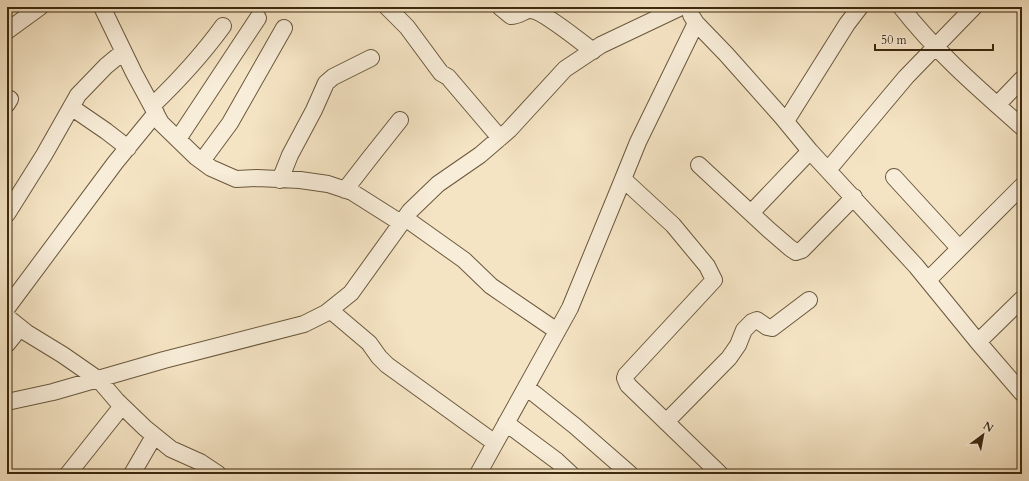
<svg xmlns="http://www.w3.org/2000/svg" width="1029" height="481" viewBox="0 0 1029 481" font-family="Cardo,serif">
  <rect width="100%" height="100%" fill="#f5e4c4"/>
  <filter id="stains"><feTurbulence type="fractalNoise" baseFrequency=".005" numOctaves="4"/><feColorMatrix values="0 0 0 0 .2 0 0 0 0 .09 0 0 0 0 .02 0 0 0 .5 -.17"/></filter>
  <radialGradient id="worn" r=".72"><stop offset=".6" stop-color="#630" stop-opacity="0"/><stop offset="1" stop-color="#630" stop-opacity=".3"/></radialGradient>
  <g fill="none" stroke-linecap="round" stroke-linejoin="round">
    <g stroke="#6a583c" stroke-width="18">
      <path id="street" d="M102,7L134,73L161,123L196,157L211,168L236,179L257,178L300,180L328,184L352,192L401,223
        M387,7L407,27L441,73L448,77L500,138
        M500,7L511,16C518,16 524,11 529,10C541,9 581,42 593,51
        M901,7C936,52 979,89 1022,127
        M691,15L696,23L726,54L782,117L810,151L916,266L978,342L1022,393
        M696,23L638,142L623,179L673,225L707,266L714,280L626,375L625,378L628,385L720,474
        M7,31L40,7
        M7,104L10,99
        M997,105L1022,79
        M152,106C178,81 202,55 223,26
        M71,107L106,131L128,148
        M786,121L847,24L860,7
        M178,139L258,18
        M202,161L230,123L284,28
        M699,165L768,229L790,248L796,252L802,250L854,197
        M828,170L906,77L974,7
        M894,177L959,248
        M280,180L290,155L314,110L326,83L333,77L371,58
        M345,190L369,159L400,120
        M751,213L810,151
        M7,214L44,155L78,95L106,66L123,52
        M405,218L464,260L491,286L557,331
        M928,280L1022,186
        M7,308L115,163L156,113
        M330,310L369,343L379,357L387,365L495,443
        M7,317L27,333L63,355L99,380L117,401L145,428L171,449L200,462L218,474
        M978,342L1022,299
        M7,344L20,328
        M526,387L575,426L630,474
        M7,402L53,392L164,360L304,324L326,313L351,293L410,211L438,184L480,155L509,130L565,69L601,45L681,7
        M666,422L729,358L738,345L744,330L752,322L757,320L767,327L772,328L809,300
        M506,423L557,461L571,474
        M68,474L122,406
        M132,474L154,436
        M478,474L570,308L623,179"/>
    </g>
    <use href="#street" stroke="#f8edd9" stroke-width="16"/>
  </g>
  <rect width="1029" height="481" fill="none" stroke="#f5e4c4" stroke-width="24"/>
  <rect x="8" y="8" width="1013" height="465" fill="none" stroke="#3c290f" stroke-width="2"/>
  <rect x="12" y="12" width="1005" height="457" fill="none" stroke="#3c290f"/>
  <g transform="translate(983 435) rotate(32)" stroke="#f8edd9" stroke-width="3" paint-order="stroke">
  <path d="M0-3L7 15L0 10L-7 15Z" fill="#3c290f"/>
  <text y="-6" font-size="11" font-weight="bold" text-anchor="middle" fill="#3c290f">N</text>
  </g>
  <path d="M875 44v6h118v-6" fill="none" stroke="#3c290f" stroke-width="2"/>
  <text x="881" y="44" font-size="12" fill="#3c290f" stroke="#f8edd9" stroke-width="3" paint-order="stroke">50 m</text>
  <rect width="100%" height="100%" filter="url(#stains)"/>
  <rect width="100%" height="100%" fill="url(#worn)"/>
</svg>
